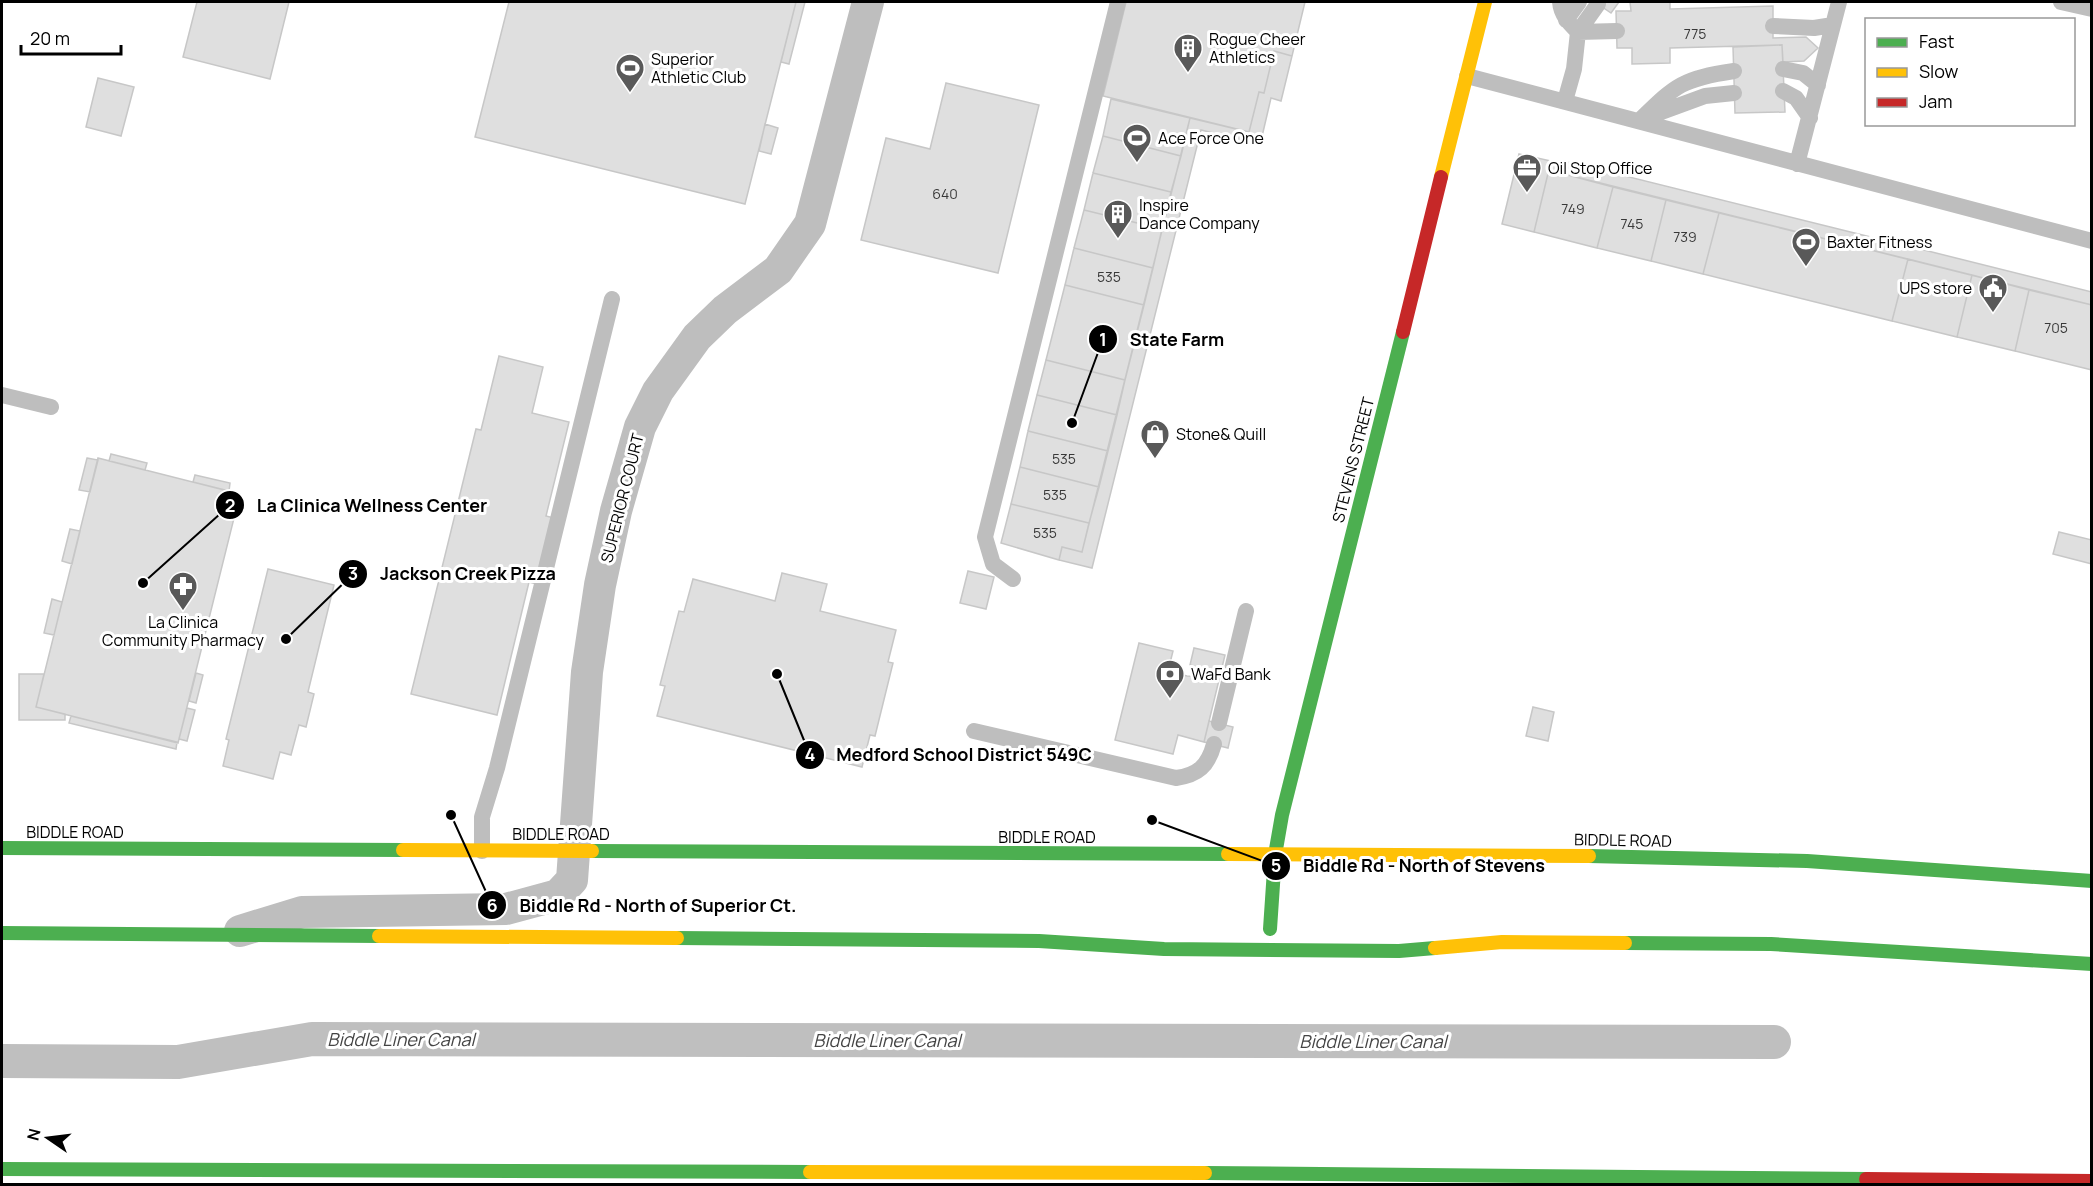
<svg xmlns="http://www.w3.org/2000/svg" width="2093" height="1186" viewBox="0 0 2093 1186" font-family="Manrope,sans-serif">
  <rect width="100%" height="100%" fill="#fff"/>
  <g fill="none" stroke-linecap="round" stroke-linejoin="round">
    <path stroke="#bfbfbf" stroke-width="34" d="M2,1061L178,1062L312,1039L1774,1042"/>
  </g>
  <path fill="#dfdfdf" stroke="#c7c7c7" stroke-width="1.5" d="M197,2H289L270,79L183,57Z
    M509,2H796L745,204L475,137Z
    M796,2H805L789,64L781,62Z
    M1126,2H1305L1292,56L1274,51L1264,93L1259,92L1249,132L1103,96Z
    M1595,2H1619L1611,13Z
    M1630,2H1670V9L1773,6V38L1806,37L1818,48L1804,61L1783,62L1782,45L1670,48V63L1632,64V48H1617L1616,11H1631Z
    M1782,45L1785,112L1735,113L1733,47Z
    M1274,51L1292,56L1281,101L1271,98L1260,145L1201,130L1092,568L1059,560L1062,547L1082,552L1190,118L1249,132L1259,92L1264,93Z
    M98,78L134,87L121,136L86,127Z
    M946,83L1039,105L998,273L861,240L886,138L930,149Z
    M1111,99L1190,118L1181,156L1103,136Z
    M765,124L778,128L771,154L759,151Z
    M1103,136L1181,156L1171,192L1093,173Z
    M1519,154L1551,161L1534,232L1502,224Z
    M1551,161L1562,164L1560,173L1613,187L1597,248L1534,232Z
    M1563,161L1616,174L1617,170L1621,171V175L1911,247L1912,243L1917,244L1916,248L2092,292V305L1560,173Z
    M1093,173L1171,192L1162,229L1084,210Z
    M1613,187L1666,200L1651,261L1597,248Z
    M1666,200L1719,213L1703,274L1651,261Z
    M1084,210L1162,229L1153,268L1074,248Z
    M1719,213L1908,259L1892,321L1703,274Z
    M1074,248L1153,268L1144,305L1065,285Z
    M1908,259L1972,275L1957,337L1892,321Z
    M1972,275L2029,290L2015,351L1957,337Z
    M1065,285L1144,305L1125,380L1046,360Z
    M2029,290L2092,305V370L2015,351Z
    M499,356L543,367L532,413L569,422L546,516L554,518L537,584L529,582L497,715L411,694L476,429L481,430Z
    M1046,360L1125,380L1117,415L1037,395Z
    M1037,395L1117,415L1108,451L1028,431Z
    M1028,431L1108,451L1099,487L1020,467Z
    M111,454L147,463L145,470L109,461Z
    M87,458L98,460L90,492L79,490Z
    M98,458L240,494L178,743L36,707Z
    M1020,467L1099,487L1089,523L1011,504Z
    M195,475L230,483L229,491L193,482Z
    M1011,504L1089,523L1082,552L1062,547L1059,560L1001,543Z
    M70,529L80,531L72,564L62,561Z
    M2059,532L2092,540V564L2053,554Z
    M268,569L334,585L308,692L314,694L306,727L299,725L291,755L280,752L273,779L223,766L229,740L226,739Z
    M968,571L994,577L986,609L960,603Z
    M782,573L827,584L820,611L896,630L888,662L893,663L875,736L870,735L862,767L657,716L665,686L660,685L679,611L684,612L693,579L775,601Z
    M52,599L62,602L54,635L44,633Z
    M1139,643L1173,651L1168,671L1187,676L1200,677L1202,668L1190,665L1194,648L1225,655L1204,742L1178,735L1173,754L1115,740Z
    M196,673L203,675L196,703L189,701Z
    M19,674H44L36,707L65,714V720H19Z
    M1533,707L1554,712L1548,741L1526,736Z
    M187,708L195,710L187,741L179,739Z
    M71,716L177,742L176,749L69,723Z
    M1209,721L1233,727L1228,748L1204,742Z"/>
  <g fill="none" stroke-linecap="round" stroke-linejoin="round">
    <path stroke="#bebebe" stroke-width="16" d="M1560,2C1561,15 1569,23 1578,32L1574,69L1565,101
      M2061,2L2092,9
      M1566,20L1579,2
      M1773,26L1814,28L1833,25
      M1578,32L1617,31
      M1578,32L1598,4
      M1783,69L1803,73L1818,85
      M1467,76L2092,241
      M1783,91L1796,98L1810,118
      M1645,118L1705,96L1734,93
      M1639,121C1676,85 1681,79 1734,71
      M1797,164L1839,2
      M2,395L51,407
      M1013,579L993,564L985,537L1118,2
      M1219,723L1246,611
      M974,731L1176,778C1198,775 1208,766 1214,744
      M482,851V817L497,768L612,299"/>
    <path stroke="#bebebe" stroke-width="32" d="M240,931L302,912L506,909L558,895L572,880L587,672L600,585L616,511L640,427L658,391L697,337L725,310L778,270L810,224L868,2"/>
    <path stroke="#4caf50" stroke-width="14" d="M2,848L403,850
      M592,851L1228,854
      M1589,856L1807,861L2092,881
      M1270,929L1275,855L1282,815L1403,332
      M2,933L379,936
      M677,938L1039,941L1164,949L1399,951L1435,948
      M1625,943L1771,944L2092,964
      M2,1169L810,1172
      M1205,1173L1866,1179"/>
    <path stroke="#ffc107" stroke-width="14" d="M1441,177L1485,2
      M403,850L592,851
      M1228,854L1589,856
      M379,936L677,938
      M1435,948L1502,942L1625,943
      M810,1172L1205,1173"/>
    <path stroke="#c62828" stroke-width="14" d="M1403,332L1441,177
      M1866,1179L2092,1181"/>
  </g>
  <defs>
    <g id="building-pin" transform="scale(1.5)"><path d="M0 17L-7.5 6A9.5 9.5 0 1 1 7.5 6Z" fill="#595959" stroke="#fff"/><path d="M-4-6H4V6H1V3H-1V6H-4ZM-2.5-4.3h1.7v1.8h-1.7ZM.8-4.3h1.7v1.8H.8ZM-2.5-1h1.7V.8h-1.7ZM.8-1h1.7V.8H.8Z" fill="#fff"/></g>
    <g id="stadium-pin" transform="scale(1.5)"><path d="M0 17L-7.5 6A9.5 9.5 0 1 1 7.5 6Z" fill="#595959" stroke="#fff"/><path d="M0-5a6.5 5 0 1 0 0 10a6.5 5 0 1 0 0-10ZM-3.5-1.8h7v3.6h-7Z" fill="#fff"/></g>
    <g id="office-pin" transform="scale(1.5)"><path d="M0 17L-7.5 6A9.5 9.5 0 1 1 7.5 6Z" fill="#595959" stroke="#fff"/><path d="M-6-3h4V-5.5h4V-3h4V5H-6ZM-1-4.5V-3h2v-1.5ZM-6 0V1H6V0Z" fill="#fff"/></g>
    <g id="civic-pin" transform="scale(1.5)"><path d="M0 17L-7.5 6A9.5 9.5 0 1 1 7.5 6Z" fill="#595959" stroke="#fff"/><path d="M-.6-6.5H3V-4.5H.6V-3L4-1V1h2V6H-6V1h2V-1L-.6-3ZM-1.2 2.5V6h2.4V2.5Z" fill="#fff"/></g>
    <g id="shop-pin" transform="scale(1.5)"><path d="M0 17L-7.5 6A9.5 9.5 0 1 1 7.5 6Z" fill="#595959" stroke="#fff"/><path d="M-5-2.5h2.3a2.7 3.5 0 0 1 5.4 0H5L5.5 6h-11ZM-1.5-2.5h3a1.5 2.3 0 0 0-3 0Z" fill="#fff"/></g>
    <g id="pharmacy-pin" transform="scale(1.5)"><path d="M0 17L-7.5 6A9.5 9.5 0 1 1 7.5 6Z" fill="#595959" stroke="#fff"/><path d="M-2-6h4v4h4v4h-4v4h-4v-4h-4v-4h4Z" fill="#fff"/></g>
    <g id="bank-pin" transform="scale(1.5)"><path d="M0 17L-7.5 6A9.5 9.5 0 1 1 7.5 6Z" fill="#595959" stroke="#fff"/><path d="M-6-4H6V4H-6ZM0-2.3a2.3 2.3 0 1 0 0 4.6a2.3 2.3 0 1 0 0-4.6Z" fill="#fff"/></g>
  </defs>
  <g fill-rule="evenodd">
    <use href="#building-pin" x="1188" y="48"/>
    <use href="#stadium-pin" x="630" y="68"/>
    <use href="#stadium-pin" x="1137" y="138"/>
    <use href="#office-pin" x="1527" y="168"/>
    <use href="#building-pin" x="1118" y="214"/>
    <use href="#stadium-pin" x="1806" y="242"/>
    <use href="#civic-pin" x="1993" y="288"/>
    <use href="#shop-pin" x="1155" y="434"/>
    <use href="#pharmacy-pin" x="183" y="586"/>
    <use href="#bank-pin" x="1170" y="674"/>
  </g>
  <g text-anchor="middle" stroke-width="6" stroke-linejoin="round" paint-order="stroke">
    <g font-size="14" fill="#383838">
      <text x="1695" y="39">775</text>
      <text x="945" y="199">640</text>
      <text x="1573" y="214">749</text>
      <text x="1632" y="229">745</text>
      <text x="1685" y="242">739</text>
      <text x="1109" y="282">535</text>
      <text x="2056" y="333">705</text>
      <text x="1064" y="464">535</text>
      <text x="1055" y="500">535</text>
      <text x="1045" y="538">535</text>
    </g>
    <g font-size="16" fill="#000" stroke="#fff" text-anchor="start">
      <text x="1209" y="45">Rogue Cheer<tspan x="1209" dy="18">Athletics</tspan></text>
      <text x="651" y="65">Superior<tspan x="651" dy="18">Athletic Club</tspan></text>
      <text x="1158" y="144">Ace Force One</text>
      <text x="1548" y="174">Oil Stop Office</text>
      <text x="1139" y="211">Inspire<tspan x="1139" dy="18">Dance Company</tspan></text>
      <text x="1827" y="248">Baxter Fitness</text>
      <text x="1972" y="294" text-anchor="end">UPS store</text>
      <text x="1176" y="440">Stone&amp; Quill</text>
      <text x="183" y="628" text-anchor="middle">La Clinica<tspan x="183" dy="18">Community Pharmacy</tspan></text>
      <text x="1191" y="680">WaFd Bank</text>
    </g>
    <g font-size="16" fill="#000" stroke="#fff">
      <text transform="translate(1353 460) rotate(-76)" y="6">STEVENS STREET</text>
      <text transform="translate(622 498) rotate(-76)" y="6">SUPERIOR COURT</text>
      <text x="75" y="838">BIDDLE ROAD</text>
      <text x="561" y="840">BIDDLE ROAD</text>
      <text x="1047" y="843">BIDDLE ROAD</text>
      <text transform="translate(1623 840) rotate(1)" y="6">BIDDLE ROAD</text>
    </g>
    <g font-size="18" font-style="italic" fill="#444" stroke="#fff">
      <text x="401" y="1046">Biddle Liner Canal</text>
      <text x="887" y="1047">Biddle Liner Canal</text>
      <text x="1373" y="1048">Biddle Liner Canal</text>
    </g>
  </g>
  <path fill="none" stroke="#000" stroke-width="2" d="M1072 423L1103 339M143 583L230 505M286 639L353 574M777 674L810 755M1152 820L1276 866M451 815L492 905"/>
  <g fill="#000" stroke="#fff" stroke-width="2">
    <circle cx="1072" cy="423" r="6"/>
    <circle cx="143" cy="583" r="6"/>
    <circle cx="286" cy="639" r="6"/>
    <circle cx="777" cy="674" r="6"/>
    <circle cx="1152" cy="820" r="6"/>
    <circle cx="451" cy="815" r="6"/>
    <circle cx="1103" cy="339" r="15"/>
    <circle cx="230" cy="505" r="15"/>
    <circle cx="353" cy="574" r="15"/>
    <circle cx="810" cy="755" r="15"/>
    <circle cx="1276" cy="866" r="15"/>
    <circle cx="492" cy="905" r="15"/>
  </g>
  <g font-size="18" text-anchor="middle" font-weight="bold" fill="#fff">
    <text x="1103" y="346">1</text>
    <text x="230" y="512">2</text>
    <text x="353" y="580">3</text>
    <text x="810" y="761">4</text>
    <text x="1276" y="872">5</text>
    <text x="492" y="912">6</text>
  </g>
  <g font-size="18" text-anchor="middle" font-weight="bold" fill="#000" stroke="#fff" stroke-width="6" stroke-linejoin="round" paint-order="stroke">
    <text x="1177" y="346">State Farm</text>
    <text x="372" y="512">La Clinica Wellness Center</text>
    <text x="468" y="580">Jackson Creek Pizza</text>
    <text x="964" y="761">Medford School District 549C</text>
    <text x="1424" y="872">Biddle Rd - North of Stevens</text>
    <text x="658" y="912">Biddle Rd - North of Superior Ct.</text>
  </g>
  <rect width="2093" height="1186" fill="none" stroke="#000000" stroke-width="6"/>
  <rect x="1865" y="18" width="210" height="108" fill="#ffffff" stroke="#999999" stroke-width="1.5"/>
  <rect x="1877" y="38" width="30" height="9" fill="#4caf50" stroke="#999999" stroke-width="1.5"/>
  <text x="1919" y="48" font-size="18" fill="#000000">Fast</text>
  <rect x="1877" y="68" width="30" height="9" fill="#ffc107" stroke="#999999" stroke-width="1.5"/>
  <text x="1919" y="78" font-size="18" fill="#000000">Slow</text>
  <rect x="1877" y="98" width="30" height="9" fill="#c62828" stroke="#999999" stroke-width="1.5"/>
  <text x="1919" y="108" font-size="18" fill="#000000">Jam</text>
  <g transform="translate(48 1138) rotate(284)" stroke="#ffffff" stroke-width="4.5" paint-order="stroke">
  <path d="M0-4.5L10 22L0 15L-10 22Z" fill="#000000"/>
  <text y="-9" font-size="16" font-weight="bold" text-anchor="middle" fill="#000000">N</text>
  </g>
  <path d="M21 45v9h100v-9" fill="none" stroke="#000000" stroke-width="3"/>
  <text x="30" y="45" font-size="18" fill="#000000" stroke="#ffffff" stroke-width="4.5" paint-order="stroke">20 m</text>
</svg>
